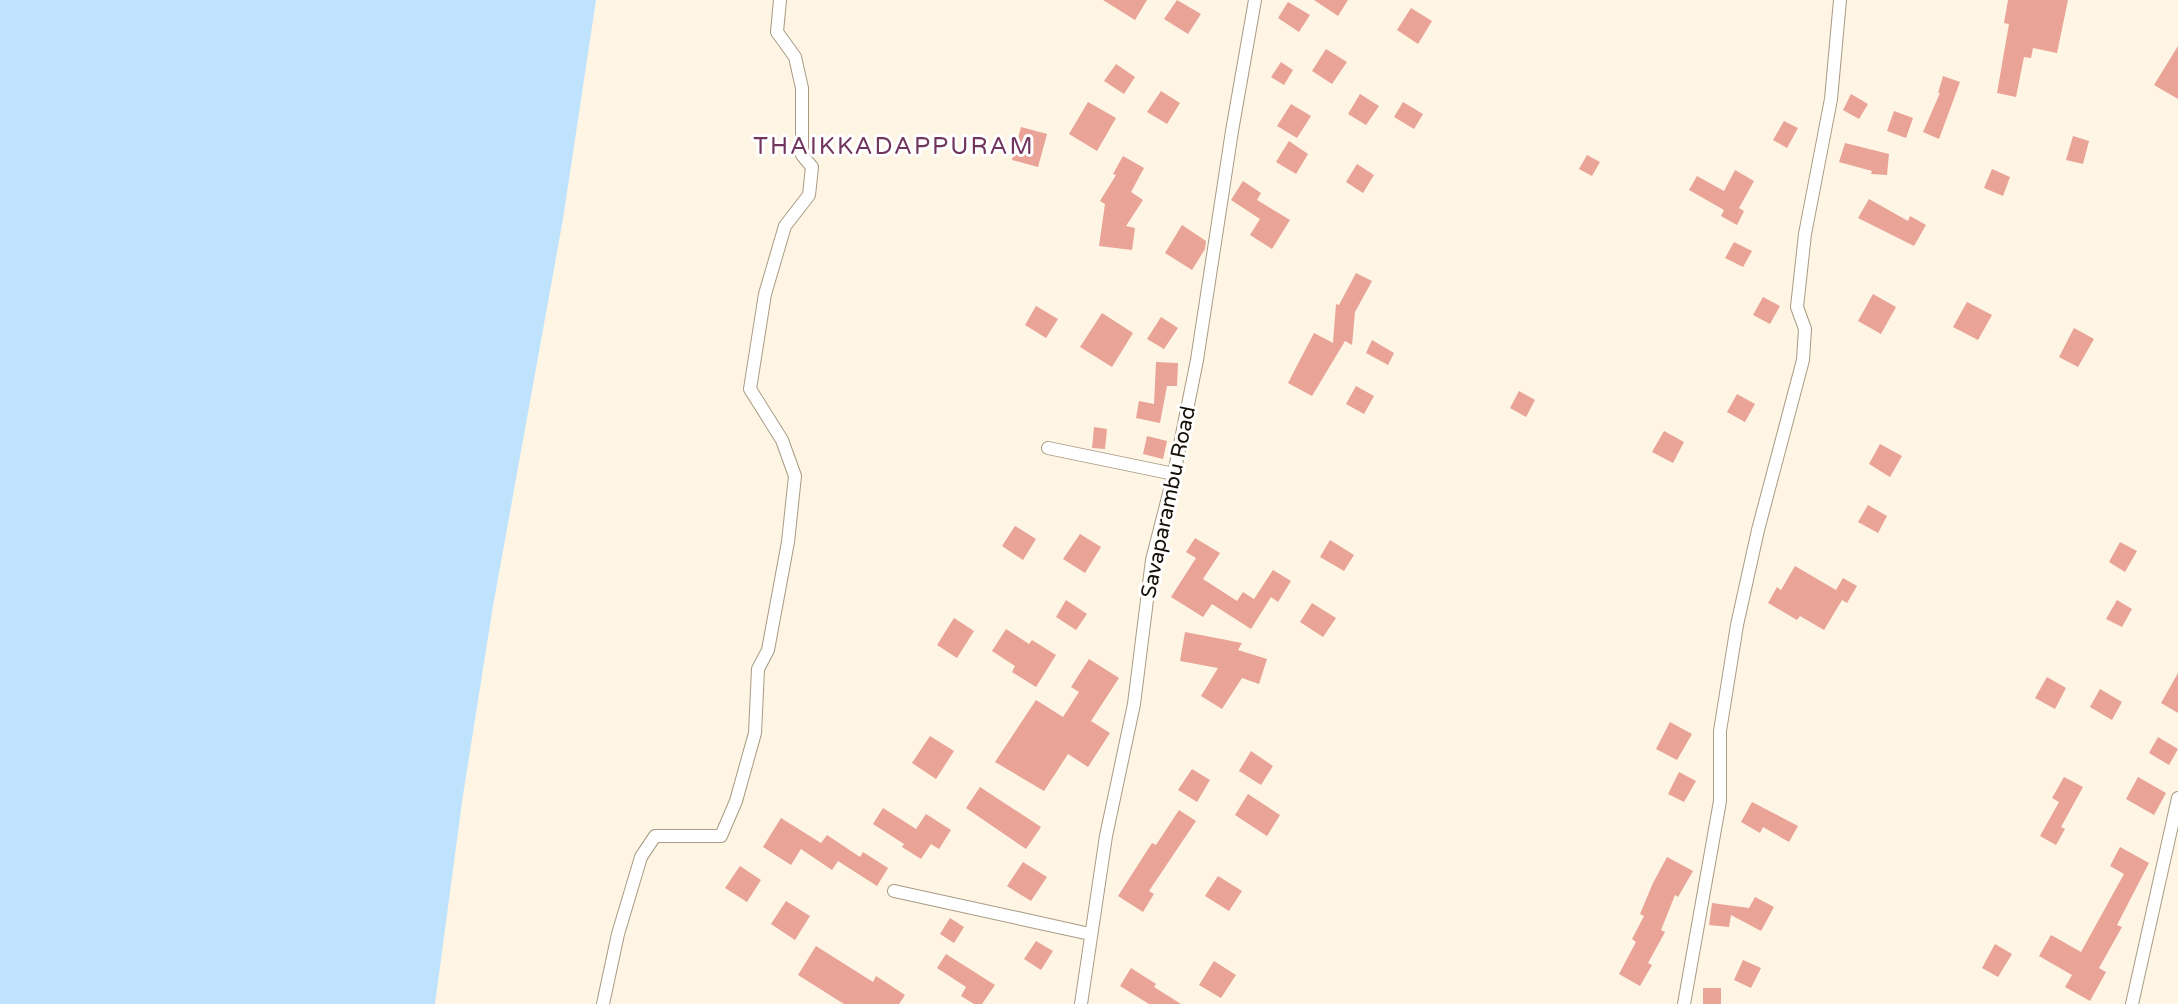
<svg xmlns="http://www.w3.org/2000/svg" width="2178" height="1004" viewBox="0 0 2178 1004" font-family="'Varela Round',sans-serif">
  <rect width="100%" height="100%" fill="#fef5e5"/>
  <path fill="#bfe3fd" d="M0,0H596L563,219L493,606L463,795L435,1004H0Z"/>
  <path fill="#e9a397" d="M1103,0H1147L1135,20Z
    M1177,0L1201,14L1188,34L1164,19Z
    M1314,0H1348L1338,16Z
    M2008,0H2068L2057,53L2033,48L2031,58L2024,57L2016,97L1997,93L2009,24L2004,23Z
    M1288,2L1310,15L1299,32L1278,18Z
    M1411,8L1432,21L1418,44L1397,30Z
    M2178,46V99L2154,85Z
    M1326,49L1347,62L1332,84L1312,71Z
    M1281,62L1293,70L1284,85L1271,77Z
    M1116,64L1135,77L1124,94L1104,81Z
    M1943,76L1960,82L1939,139L1923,132L1940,93H1938Z
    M1161,91L1180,103L1167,124L1147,112Z
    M1360,94L1379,106L1366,125L1348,114Z
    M1851,94L1868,104L1859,119L1843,110Z
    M1088,102L1116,118L1097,151L1069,134Z
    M1403,102L1423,114L1414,129L1394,117Z
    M1291,104L1311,116L1297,138L1277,126Z
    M1894,111L1913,118L1906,138L1887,131Z
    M1784,121L1798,128L1787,148L1773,140Z
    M1021,127L1047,134L1038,167L1012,160Z
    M2073,136L2089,141L2083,164L2066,160Z
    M1289,141L1308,154L1296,174L1276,162Z
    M1845,143L1889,154L1887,175L1871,174L1872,171L1839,162Z
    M1587,155L1600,162L1592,176L1579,169Z
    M1123,156L1144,168L1131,192L1143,200L1126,226L1135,228L1132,250L1099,246L1105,204L1100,201L1116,175L1113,174Z
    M1357,164L1374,175L1363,193L1346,182Z
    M1992,169L2010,177L2003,196L1984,188Z
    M1735,170L1754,181L1739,208L1744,211L1737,225L1721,216L1724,210L1689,190L1697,176L1724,191Z
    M1243,181L1261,193L1257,200L1290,220L1272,249L1250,235L1260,219L1231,200Z
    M1869,199L1908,221L1910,216L1926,225L1914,246L1858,218Z
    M1182,225L1206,241L1205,249L1192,270L1165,253Z
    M1734,242L1752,251L1743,267L1725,258Z
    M1356,273L1372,281L1355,312L1352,345L1345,341L1312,396L1288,383L1314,333L1333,343L1336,304L1339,305Z
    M1873,294L1896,307L1881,334L1858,321Z
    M1763,297L1780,306L1770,324L1753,315Z
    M1967,302L1992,315L1978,340L1953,327Z
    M1036,306L1058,319L1046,338L1025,325Z
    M1102,313L1133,333L1112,367L1080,347Z
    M1161,317L1178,328L1164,349L1147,339Z
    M2074,328L2094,339L2078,367L2059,357Z
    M1372,340L1394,353L1388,365L1366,353Z
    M1156,362L1178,363L1177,386H1167L1160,423L1136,418L1139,401L1154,404Z
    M1356,386L1374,396L1364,414L1346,404Z
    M1519,391L1535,400L1526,417L1510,408Z
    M1737,394L1755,404L1745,422L1727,412Z
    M1094,427L1107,429L1105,449L1092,448Z
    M1664,431L1684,442L1673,463L1652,452Z
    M1147,436L1167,441L1163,459L1143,454Z
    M1880,444L1902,456L1890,477L1869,464Z
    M1868,505L1887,516L1878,533L1858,522Z
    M1015,526L1036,539L1023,560L1002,546Z
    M1080,534L1101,547L1085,573L1063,559Z
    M1195,538L1220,553L1203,579L1237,601L1243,592L1254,599L1273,570L1291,581L1278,602L1271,597L1251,629L1212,604L1203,617L1171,597L1196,558L1186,552Z
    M1330,540L1354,555L1344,571L1320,557Z
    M2120,542L2137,551L2125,572L2109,562Z
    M1795,566L1836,590L1843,578L1857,586L1847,603L1842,600L1824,630L1800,616L1797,620L1768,603L1777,587L1781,590Z
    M1066,600L1087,614L1076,630L1056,617Z
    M2117,600L2132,609L2122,627L2106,619Z
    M1312,603L1336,618L1323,637L1300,622Z
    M954,618L974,631L957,658L937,645Z
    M1006,629L1029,644L1032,640L1056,655L1036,687L1012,672L1015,666L992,651Z
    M1185,632L1242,643L1238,650L1267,659L1259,684L1242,678L1222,709L1201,696L1218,668L1180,661Z
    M1089,659L1119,678L1091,721L1110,733L1088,767L1068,754L1044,791L995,762L1036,700L1063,717L1079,692L1071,687Z
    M2178,673V713L2161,703Z
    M2047,677L2066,688L2055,709L2035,698Z
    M2100,689L2122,702L2112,720L2090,707Z
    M1670,722L1692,734L1677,760L1656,749Z
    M930,736L954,751L936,779L912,763Z
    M2158,737L2178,749L2169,765L2149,753Z
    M1251,751L1273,766L1261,785L1239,771Z
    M1192,769L1210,780L1197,802L1178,790Z
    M1679,772L1696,781L1684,802L1668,794Z
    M2064,777L2083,787L2061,827L2065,829L2056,845L2040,836L2059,802L2052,798Z
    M2138,777L2166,793L2154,815L2126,799Z
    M980,787L1041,827L1026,849L966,808Z
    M1248,794L1280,815L1267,836L1235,815Z
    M1752,802L1798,826L1789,842L1763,827L1760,833L1741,822Z
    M883,808L916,829L926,814L951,830L939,849L931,844L921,859L902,847L904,844L873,824Z
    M1179,810L1196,821L1149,891L1154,894L1143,912L1118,896L1152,843L1156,845Z
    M781,818L821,843L827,835L860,857L863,852L888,868L877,886L838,861L832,870L801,849L791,865L763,847Z
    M2120,847L2149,863L2117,925L2122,927L2099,968L2106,972L2090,1001L2065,987L2072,975L2039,956L2051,935L2081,952L2124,874L2110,866Z
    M1667,857L1693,871L1678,897L1675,895L1661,930L1665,932L1648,963L1652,965L1640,986L1619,974L1636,942L1632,939L1644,916L1640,914L1653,883Z
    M1023,862L1047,877L1031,901L1007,886Z
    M740,866L761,880L747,902L725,888Z
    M1218,876L1242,891L1229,911L1205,896Z
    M1755,897L1774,907L1761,931L1731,915L1729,927L1709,925L1712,903L1749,908Z
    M786,901L810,916L795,940L771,924Z
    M950,918L964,927L954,943L940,934Z
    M1036,941L1053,951L1041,970L1024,959Z
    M1995,944L2012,954L1998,977L1982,968Z
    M816,946L873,982L876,976L905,995L899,1004H844L798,975Z
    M946,954L995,985L982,1004H974L961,996L966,987L937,968Z
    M1743,960L1761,968L1751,988L1734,980Z
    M1214,961L1236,975L1221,998L1199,985Z
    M1131,968L1156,984L1154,987L1181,1004H1149L1120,986Z
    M1703,988H1721V1004H1703Z"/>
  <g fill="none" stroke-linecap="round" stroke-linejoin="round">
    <g stroke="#a89b82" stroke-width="14">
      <path id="minor" d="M1048,448L1174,474
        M894,891L1090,934
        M603,1004L618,934L641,857L655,836H721L736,801L755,733L758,669L768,650L788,542L795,476L782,440L750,389L765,294L785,226L809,195L812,167L802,155V88L795,57L777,32L780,0
        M1081,1004L1106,836L1134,704L1152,560L1174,474L1197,360L1232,131L1255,0
        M1684,1004L1720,801V731L1737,625L1758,530L1803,360L1805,329L1797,307L1805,234L1831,99L1840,0
        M2132,1004L2178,798"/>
    </g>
    <use href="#minor" stroke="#fff" stroke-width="12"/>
  </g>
  <g text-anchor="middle" stroke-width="6" stroke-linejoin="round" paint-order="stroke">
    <g font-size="21" fill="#161108" stroke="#fff">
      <text transform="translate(1168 502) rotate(-78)" y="7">Savaparambu Road</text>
    </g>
    <g font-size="24" letter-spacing="2" fill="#71365e" stroke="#fff">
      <text x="894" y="154">THAIKKADAPPURAM</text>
    </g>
  </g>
</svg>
